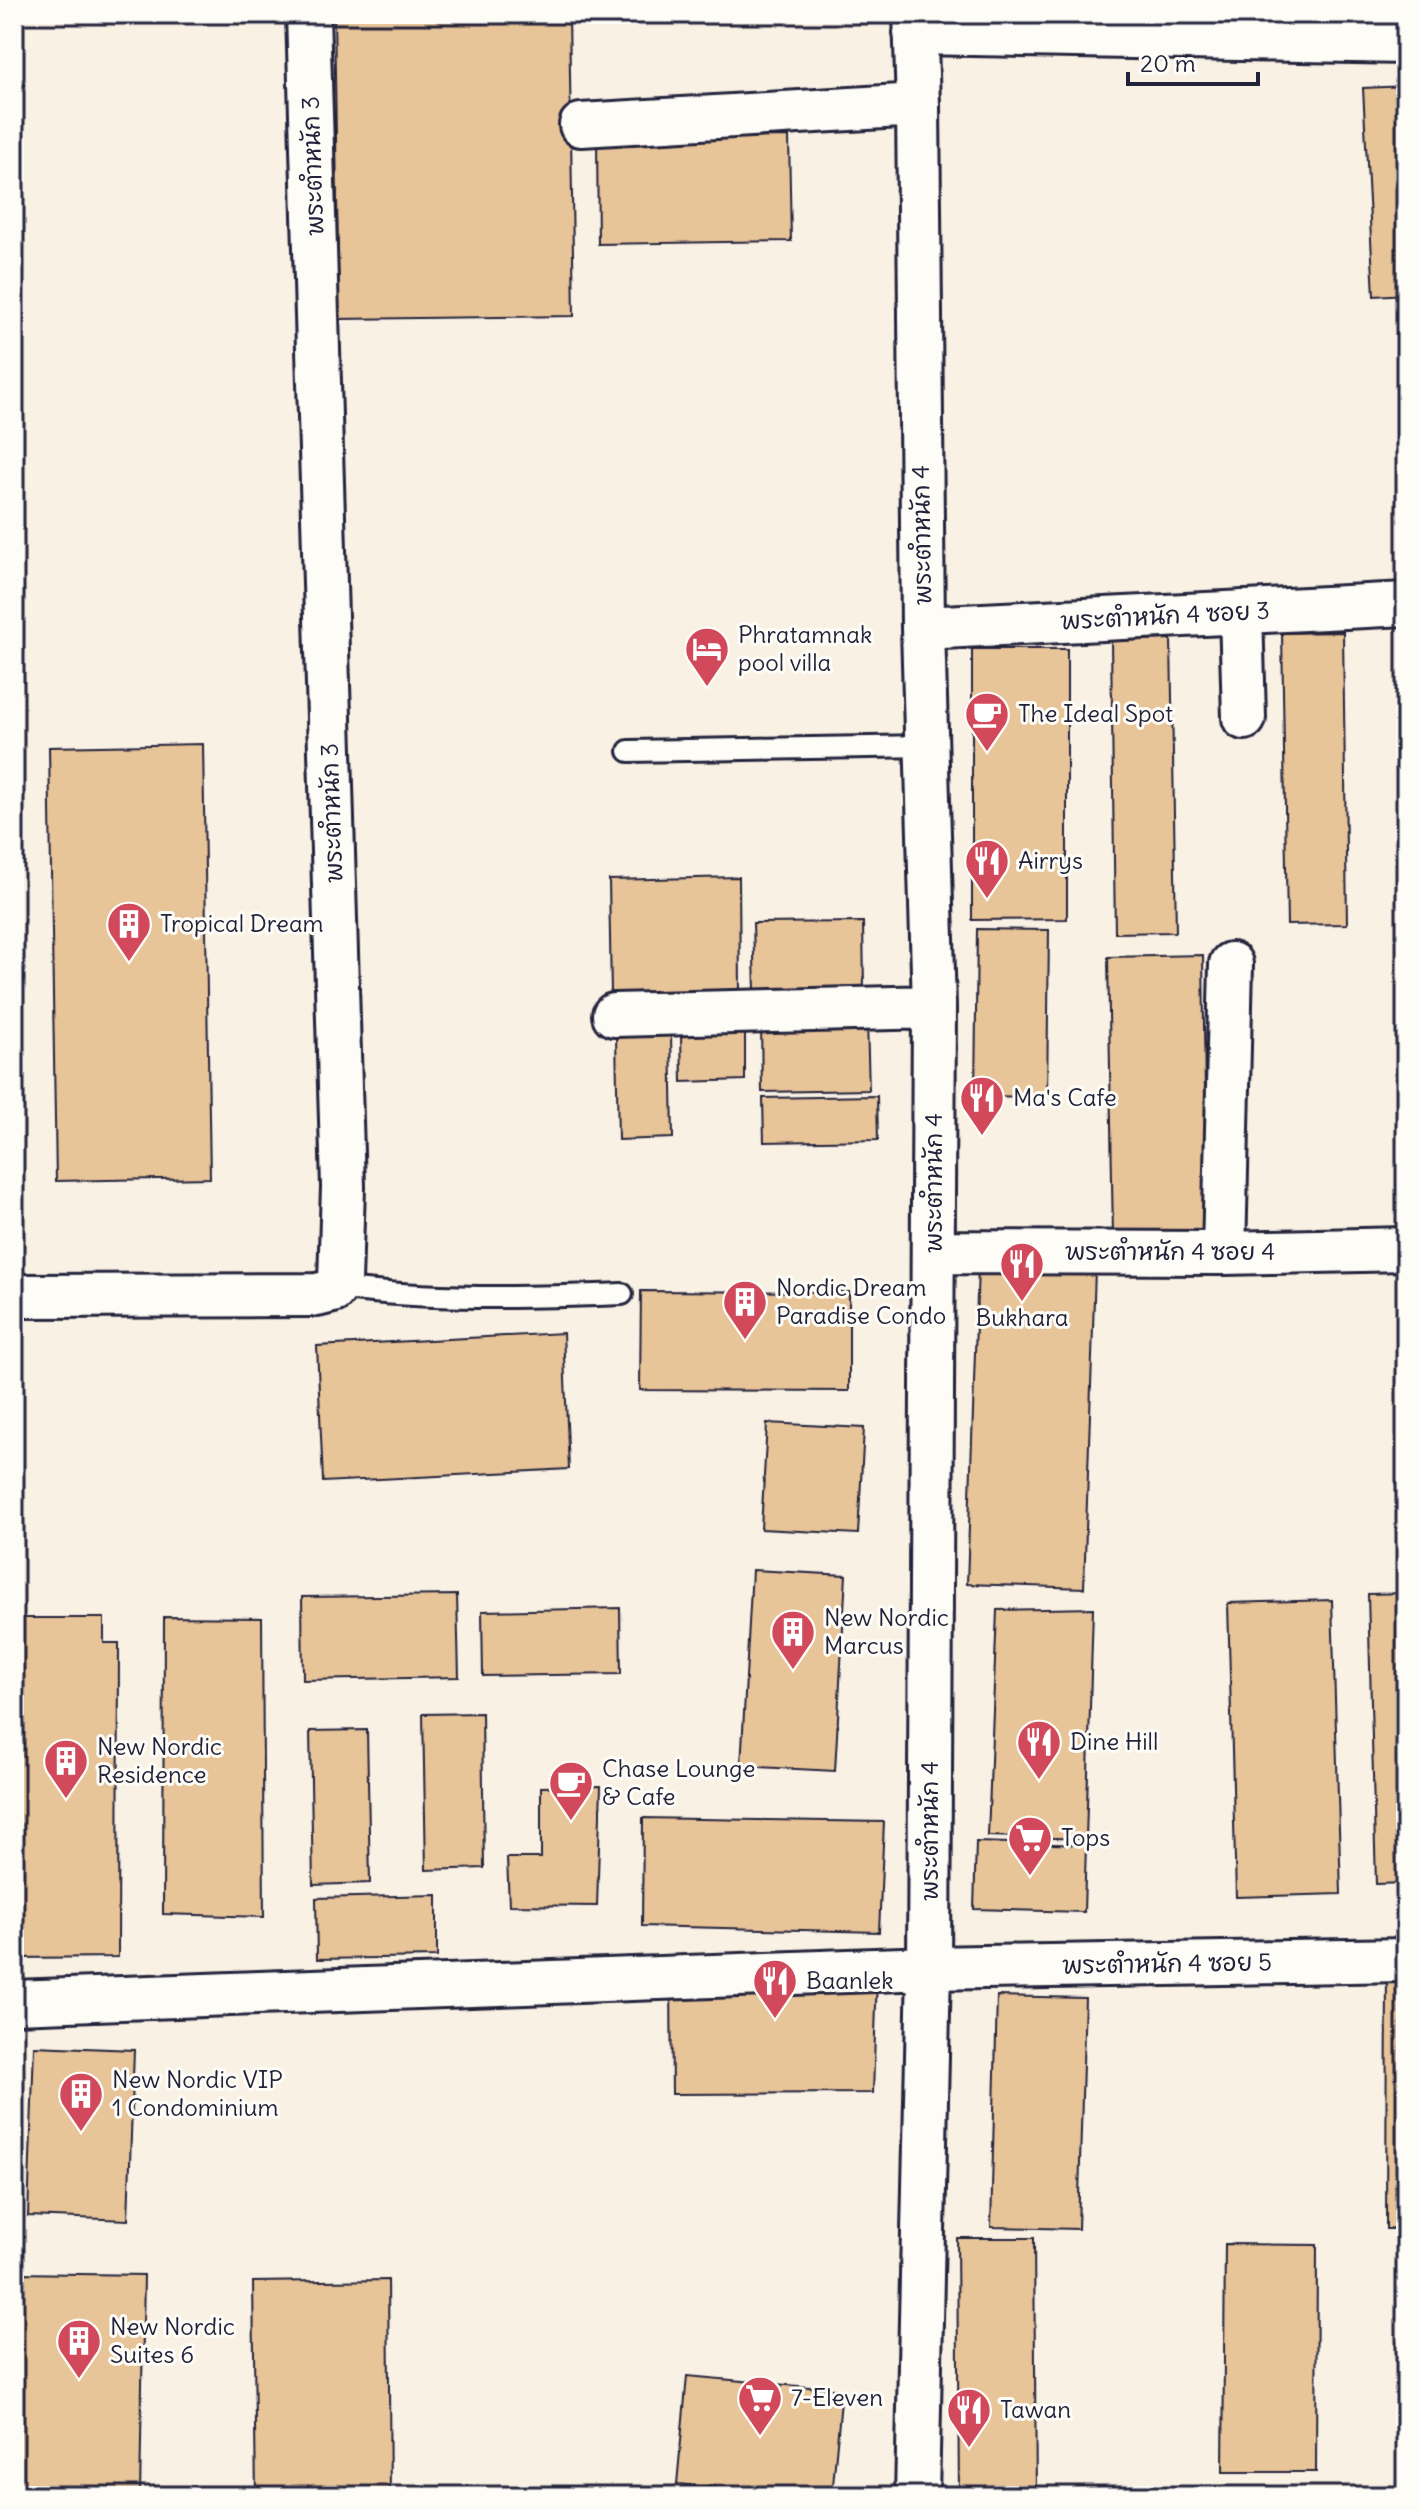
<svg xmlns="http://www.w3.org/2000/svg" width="1420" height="2510" viewBox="0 0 1420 2510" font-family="Delius,'Playpen Sans Thai',sans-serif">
  <rect width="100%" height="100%" fill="#f9f1e4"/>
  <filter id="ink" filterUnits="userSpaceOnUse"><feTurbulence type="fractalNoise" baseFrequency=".0125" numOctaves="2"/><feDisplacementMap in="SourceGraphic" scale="16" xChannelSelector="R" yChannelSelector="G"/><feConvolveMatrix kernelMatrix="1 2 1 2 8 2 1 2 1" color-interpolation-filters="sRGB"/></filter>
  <g filter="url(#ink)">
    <path fill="#e8c499" stroke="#22223b" stroke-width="2" d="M334,14H569L574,316L339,319Z
      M1406,86V294L1374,296L1363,88Z
      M789,137L791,241L598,244L597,140Z
      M1343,632L1347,924L1287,925L1282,633Z
      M1171,639L1176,932L1115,933L1111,641Z
      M972,649H1067V919L972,920Z
      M203,744L210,1178L56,1181L49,747Z
      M739,877L740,992L611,994L609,880Z
      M863,922L864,989L755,990L753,923Z
      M977,929L1049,930L1047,1097L975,1096Z
      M1203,955L1207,1234L1113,1236L1108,957Z
      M867,1021L869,1090L762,1092L761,1023Z
      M671,1034L673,1138L618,1140L616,1035Z
      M681,1034H745V1080L682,1082Z
      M877,1096L878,1140L764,1142L763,1098Z
      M978,1266L1095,1270L1084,1588L967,1584Z
      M641,1291L849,1292V1391L640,1390Z
      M563,1333L569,1469L323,1482L317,1346Z
      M767,1423L864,1428L858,1534L761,1529Z
      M752,1570L846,1575L835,1771L741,1766Z
      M1406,1593V1883L1376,1884L1368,1594Z
      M457,1595L459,1677L303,1680L302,1597Z
      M1332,1600L1341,1894L1236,1897L1228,1603Z
      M620,1608L621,1674L483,1676L482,1611Z
      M1093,1608L1086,1839L988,1836L997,1610Z
      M164,1617L262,1618L264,1917L163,1914Z
      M14,1618H104V1643H119L118,1957L14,1958Z
      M482,1713L484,1868L426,1870L423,1714Z
      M367,1730L370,1883L313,1885L310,1731Z
      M601,1786L597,1906L509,1905L507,1858H541V1787Z
      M643,1818L884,1822L879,1932L642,1926Z
      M976,1842L1086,1845L1084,1912L974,1909Z
      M437,1895V1957L317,1959L316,1898Z
      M1387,1965H1406V2229H1386Z
      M877,1976L873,2093L672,2094L671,1984Z
      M997,1996L1085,1998L1078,2229L991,2227Z
      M34,2046L134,2050L128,2220L28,2216Z
      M957,2238H1034L1036,2496H959Z
      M1225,2244L1317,2245L1316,2472H1223Z
      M17,2273L144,2275L140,2496H14Z
      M388,2280L390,2496H256L253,2282Z
      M687,2376L842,2390L832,2496H805L677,2484Z"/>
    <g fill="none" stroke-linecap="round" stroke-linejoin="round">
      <g stroke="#22223b" stroke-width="26">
        <path id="lane" d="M629,751L927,746
          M337,1288C431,1300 527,1298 622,1294"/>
      </g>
      <g stroke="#22223b" stroke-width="48">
        <path id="street" d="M915,14L918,105L923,628L934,1007L929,1968L917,2496
          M915,33L1406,42
          M581,125L918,105
          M1241,612L1244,718
          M923,628L1406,604
          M614,1015L934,1007
          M933,1252L1224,1253L1406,1249
          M1224,1253L1231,964
          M14,1296L317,1295L333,1291L340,1282L343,1187L308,14
          M14,2002L929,1968L1406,1960"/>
      </g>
      <use href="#lane" stroke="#fdfcf7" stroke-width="20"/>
      <use href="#street" stroke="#fdfcf7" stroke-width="42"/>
    </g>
  </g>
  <defs>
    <g id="hotel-pin" transform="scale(2.3)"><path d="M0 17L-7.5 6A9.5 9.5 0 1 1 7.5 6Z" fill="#d1495b" stroke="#fdfcf7"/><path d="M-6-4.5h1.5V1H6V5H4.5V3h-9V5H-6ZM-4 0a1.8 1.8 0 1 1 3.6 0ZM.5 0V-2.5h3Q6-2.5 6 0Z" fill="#fff"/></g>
    <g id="cafe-pin" transform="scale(2.3)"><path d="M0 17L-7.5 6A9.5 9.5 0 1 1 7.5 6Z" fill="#d1495b" stroke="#fdfcf7"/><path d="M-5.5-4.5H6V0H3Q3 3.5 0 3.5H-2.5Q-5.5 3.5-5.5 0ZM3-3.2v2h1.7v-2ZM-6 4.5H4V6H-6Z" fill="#fff"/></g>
    <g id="restaurant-pin" transform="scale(2.3)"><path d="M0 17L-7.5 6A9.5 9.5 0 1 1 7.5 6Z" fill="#d1495b" stroke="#fdfcf7"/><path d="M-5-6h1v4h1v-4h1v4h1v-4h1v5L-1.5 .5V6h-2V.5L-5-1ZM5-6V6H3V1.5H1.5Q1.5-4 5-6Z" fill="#fff"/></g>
    <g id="building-pin" transform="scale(2.3)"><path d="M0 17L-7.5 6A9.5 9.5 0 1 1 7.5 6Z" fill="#d1495b" stroke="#fdfcf7"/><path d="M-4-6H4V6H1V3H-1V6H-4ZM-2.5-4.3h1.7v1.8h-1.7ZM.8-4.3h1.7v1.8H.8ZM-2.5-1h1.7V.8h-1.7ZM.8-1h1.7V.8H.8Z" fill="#fff"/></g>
    <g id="supermarket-pin" transform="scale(2.3)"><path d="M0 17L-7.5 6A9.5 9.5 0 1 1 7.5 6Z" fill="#d1495b" stroke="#fdfcf7"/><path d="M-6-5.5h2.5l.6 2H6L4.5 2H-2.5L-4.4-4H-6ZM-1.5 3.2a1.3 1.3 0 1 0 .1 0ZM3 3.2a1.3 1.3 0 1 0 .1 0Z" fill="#fff"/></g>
  </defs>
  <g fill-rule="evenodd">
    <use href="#hotel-pin" x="707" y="649"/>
    <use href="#cafe-pin" x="987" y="714"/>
    <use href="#restaurant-pin" x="987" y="861"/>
    <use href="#building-pin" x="129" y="924"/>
    <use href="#restaurant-pin" x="982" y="1098"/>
    <use href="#restaurant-pin" x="1022" y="1264"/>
    <use href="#building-pin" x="745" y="1302"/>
    <use href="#building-pin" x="793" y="1632"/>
    <use href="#restaurant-pin" x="1039" y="1742"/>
    <use href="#building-pin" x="66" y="1761"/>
    <use href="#cafe-pin" x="571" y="1783"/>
    <use href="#supermarket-pin" x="1030" y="1838"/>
    <use href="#restaurant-pin" x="775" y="1981"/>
    <use href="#building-pin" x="81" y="2094"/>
    <use href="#building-pin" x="79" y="2341"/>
    <use href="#supermarket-pin" x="760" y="2398"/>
    <use href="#restaurant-pin" x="969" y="2410"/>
  </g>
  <g text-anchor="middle" stroke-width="6" stroke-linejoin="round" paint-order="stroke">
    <g font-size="24" fill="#22223b" stroke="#fdfcf7">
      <text transform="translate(313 166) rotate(-92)" y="8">พระตำหนัก 3</text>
      <text transform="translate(922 535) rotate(-91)" y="8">พระตำหนัก 4</text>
      <text transform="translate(1165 616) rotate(-3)" y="8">พระตำหนัก 4 ซอย 3</text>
      <text transform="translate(332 813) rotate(-92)" y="8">พระตำหนัก 3</text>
      <text transform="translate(934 1183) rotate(-90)" y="8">พระตำหนัก 4</text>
      <text x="1170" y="1260">พระตำหนัก 4 ซอย 4</text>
      <text transform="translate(930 1831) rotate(-90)" y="8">พระตำหนัก 4</text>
      <text transform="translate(1167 1964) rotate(-1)" y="8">พระตำหนัก 4 ซอย 5</text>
    </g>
    <g font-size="24" fill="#22223b" stroke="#fdfcf7" text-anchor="start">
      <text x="738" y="643">Phratamnak<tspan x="738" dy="28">pool villa</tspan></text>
      <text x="1018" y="722">The Ideal Spot</text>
      <text x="1018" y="869">Airrys</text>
      <text x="160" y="932">Tropical Dream</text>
      <text x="1013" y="1106">Ma's Cafe</text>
      <text x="776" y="1296">Nordic Dream<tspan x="776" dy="28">Paradise Condo</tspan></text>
      <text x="1022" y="1326" text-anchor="middle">Bukhara</text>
      <text x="824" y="1626">New Nordic<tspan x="824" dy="28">Marcus</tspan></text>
      <text x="1070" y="1750">Dine Hill</text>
      <text x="97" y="1755">New Nordic<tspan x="97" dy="28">Residence</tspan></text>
      <text x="602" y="1777">Chase Lounge<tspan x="602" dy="28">&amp; Cafe</tspan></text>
      <text x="1061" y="1846">Tops</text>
      <text x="806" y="1989">Baanlek</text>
      <text x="112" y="2088">New Nordic VIP<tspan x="112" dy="28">1 Condominium</tspan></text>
      <text x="110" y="2335">New Nordic<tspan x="110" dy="28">Suites 6</tspan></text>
      <text x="791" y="2406">7-Eleven</text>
      <text x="1000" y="2418">Tawan</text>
    </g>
  </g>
  <rect width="1420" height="2510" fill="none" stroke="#fdfcf7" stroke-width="48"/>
  <rect x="24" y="24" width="1372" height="2462" fill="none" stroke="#22223b" stroke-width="3" filter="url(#ink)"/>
  <path d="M1128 72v12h130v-12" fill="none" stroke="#22223b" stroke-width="4"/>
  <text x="1140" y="72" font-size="24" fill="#22223b" stroke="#fdfcf7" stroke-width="6" paint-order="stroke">20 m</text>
</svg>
